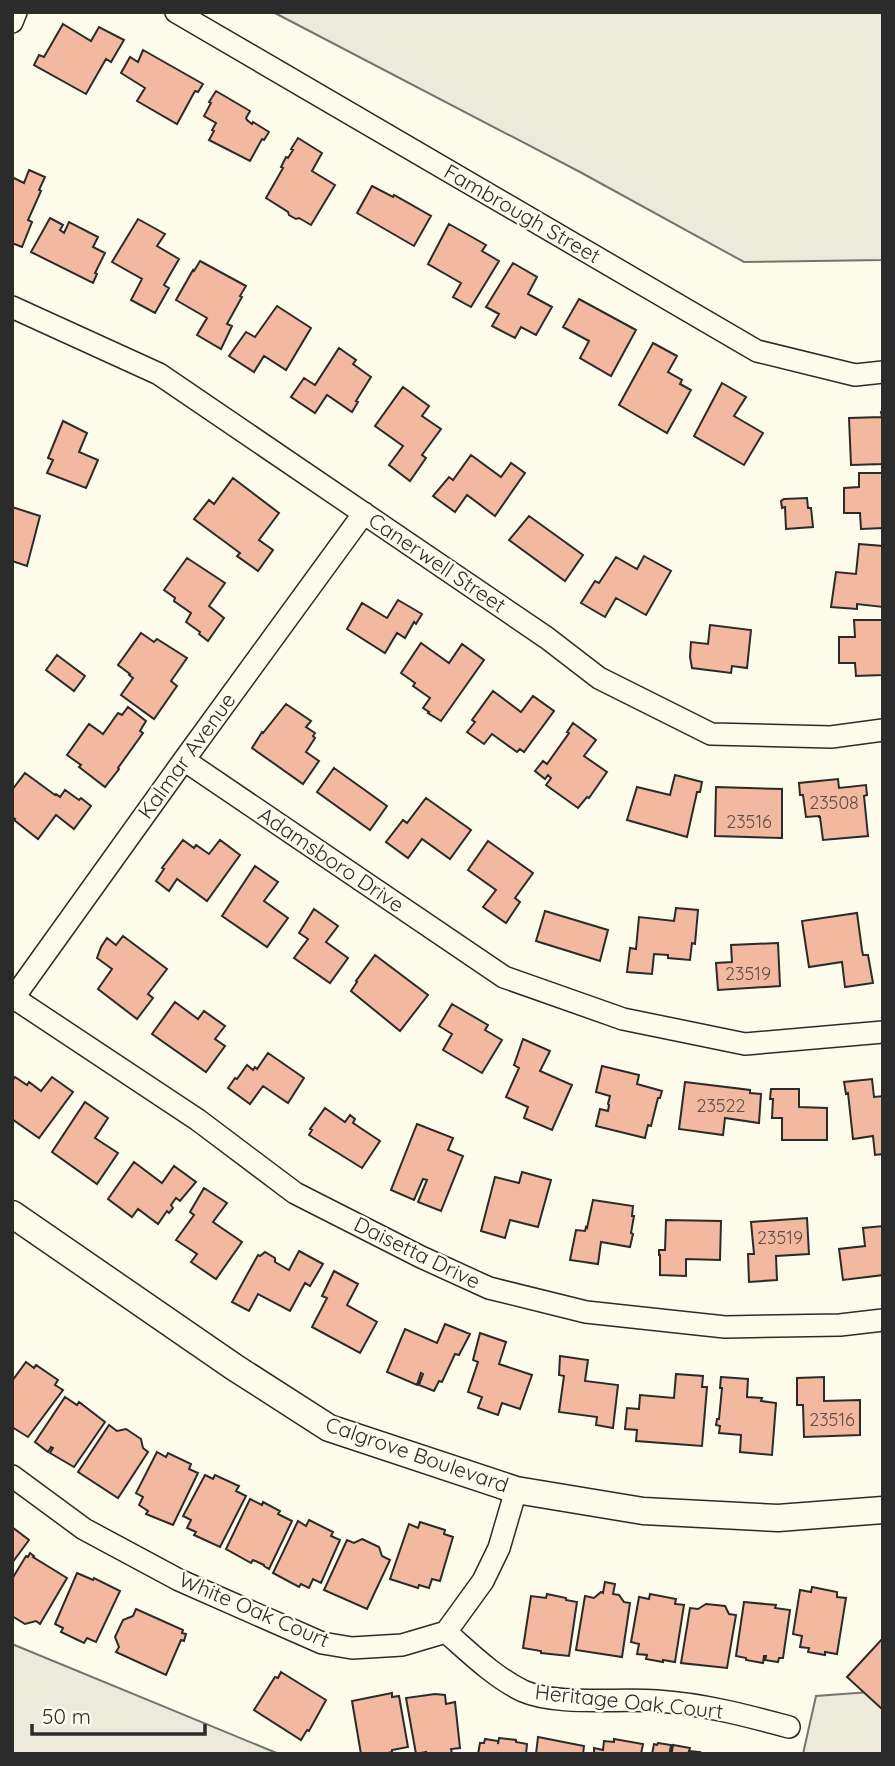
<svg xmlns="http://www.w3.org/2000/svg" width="895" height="1766" viewBox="0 0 895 1766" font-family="Quicksand,sans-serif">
  <rect width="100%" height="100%" fill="#fdfbea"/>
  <path fill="#ecebdb" stroke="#74746e" stroke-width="2" d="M273,12H883V260L744,262L580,172Z
    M12,1644L279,1754H12Z
    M883,1691V1754H803L816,1696Z"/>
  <path fill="#f2b8a0" stroke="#2b2b2b" stroke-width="2" d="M63,24L91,41L99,27L124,40L111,62L106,59L86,94L34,65L39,55L44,57Z
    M143,50L203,84L198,92L195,91L177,124L137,101L145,88L121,73L130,57L138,62Z
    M216,91L250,111L246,118L247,120L252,124L253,122L269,132L264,140L262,139L250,161L209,140L214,131L212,130L216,123L204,116L211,103L209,102Z
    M298,138L322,153L312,171L335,185L311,225L299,218L296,219L289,215L288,212L266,198L283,168L281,167L286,157L288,158L293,150L291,149Z
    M29,170L45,177L39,190L41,191L28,220L32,222L22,247L12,243V177L24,183Z
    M372,186L393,197L394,195L431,216L414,246L357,213Z
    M50,218L63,225L60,230L64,233L69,222L98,237L93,247L105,253L95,273L97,274L93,283L31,252Z
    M138,219L165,234L157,246L179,259L164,285L169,288L155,313L131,300L142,279L112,262Z
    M449,224L486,245L482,251L499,261L471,307L453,297L461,283L428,264Z
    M200,261L246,286L240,296L242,297L227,324L232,326L221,349L197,335L207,318L176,300L193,270L194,271Z
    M513,263L537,277L528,294L552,307L536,335L521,327L515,338L492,326L499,314L486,307Z
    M579,299L636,330L611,376L580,358L589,341L563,327Z
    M277,306L311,328L286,370L264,356L254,372L229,356L246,332L255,337Z
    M653,343L677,356L668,372L682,380L680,384L691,390L667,433L619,405Z
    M339,348L356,360L353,364L371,377L356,401L358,402L352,412L327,395L315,413L291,397L304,378L315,385Z
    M722,383L746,397L734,416L763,433L744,465L694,436Z
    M403,387L429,406L422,416L441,429L422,455L426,458L410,481L389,465L403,446L375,426Z
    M881,412H883V464L851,465L849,418L882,417Z
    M63,421L87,433L79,452L98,460L86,488L47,473L53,460L48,458Z
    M471,455L501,477L511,463L525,473L495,516L467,495L455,512L433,496L449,477L453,480Z
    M859,473H883V528L861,529L860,513H844V488L859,487Z
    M233,478L279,513L259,540L273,550L258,571L237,556L240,553L194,519L209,500L214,504Z
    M807,498L808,508H811L813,527L786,529L785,507L782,508L781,501L784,499Z
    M12,507L40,516L27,566L12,561Z
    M529,516L583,555L565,581L509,540Z
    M859,544L883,546V607L857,604V609L831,607L836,572L856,574Z
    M644,556L671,571L646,615L616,598L605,617L581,603L595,581L599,583L616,557L637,569Z
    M187,558L225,583L209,606L224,618L208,641L199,634L200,632L186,622L191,613L174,601L175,598L164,590Z
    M398,600L422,614L416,624L414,622L405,638L397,633L385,653L347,629L362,603L387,618Z
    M854,620H883V675L856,676L855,663H839V637H855Z
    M710,625L751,630L747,668L732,666L731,673L692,668L690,657L691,642L708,644Z
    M141,633L154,642L157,639L187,658L171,681L177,686L154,719L121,695L133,678L129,675L130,674L118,665Z
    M421,643L449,663L462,644L484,660L441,721L428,713L429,712L423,708L430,698L413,686L415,683L401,673Z
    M57,655L85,676L74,691L46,670Z
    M493,691L521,712L533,696L554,711L524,752L520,749L517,752L492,734L484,744L467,732L475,722L472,720Z
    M286,704L311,721L306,727L315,733L313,736L315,738L306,752L319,761L303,784L252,748L262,732L263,733Z
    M128,707L146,721L140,731L143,733L118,768L119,769L105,787L79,767L81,765L67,755L89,724L103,734L118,713L122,715Z
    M573,723L596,740L584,756L607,772L589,798L587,797L578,808L546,785L551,778L548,775L545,779L535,771L543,761L547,764L569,733L567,732Z
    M334,768L387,806L370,830L317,792Z
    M25,773L55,795L56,794L60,797L65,790L79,800L81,798L91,806L74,829L56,815L38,839L14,820L15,819L12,817V790Z
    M675,775L702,782L700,792H697L687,837L627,820L637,787L670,795Z
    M838,779L839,788L866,785L867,795L864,796L868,836L823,840L820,817H819V816L806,817L803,795H800L799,783Z
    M716,787L782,789V838L715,836Z
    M426,798L471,830L450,859L422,839L408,858L386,842L403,820L407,823Z
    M183,840L194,848L196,845L209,854L220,840L240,855L207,901L177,879L169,891L156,881L164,869L162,868Z
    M488,841L533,873L515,898L520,902L506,923L483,907L496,890L468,870Z
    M255,866L278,882L264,901L288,918L267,947L222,916Z
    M676,908L698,910L695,944L692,943L690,960L668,958V955L654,954L652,974L627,972L630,948L636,949L639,917L674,921Z
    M314,909L338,926L326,942L348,958L330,983L294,958L308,939L299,933Z
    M545,911L608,930L600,961L536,941Z
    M857,913L862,950L863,955H868L873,983L845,987L842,962L809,967L802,921Z
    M123,936L167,969L148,994L153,998L137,1019L98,989L112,969L97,958L101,947L107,938L116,945Z
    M778,943L780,986L718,990L716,963L732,962L731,945Z
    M375,955L428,995L400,1031L351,991L357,982L356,981Z
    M175,1002L198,1019L204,1011L225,1026L215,1039L225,1046L206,1072L152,1034Z
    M452,1004L488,1025L485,1030L502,1040L482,1073L443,1050L452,1034L439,1026Z
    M523,1039L550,1051L540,1071L572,1085L552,1130L524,1118L528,1107L506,1097L519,1068L514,1065Z
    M268,1053L304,1078L288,1103L263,1086L250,1104L228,1088L235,1078L237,1079L247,1065L253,1070L255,1067L257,1069Z
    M602,1066L639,1075L637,1084L662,1091L660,1098H658L651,1126L648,1125L645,1138L596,1126L600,1109L608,1111L609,1105L608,1104L610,1096L596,1092Z
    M15,1077L27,1085L29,1082L41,1091L52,1077L73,1092L39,1138L12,1119V1081Z
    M872,1079L874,1097L883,1096V1154L875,1155L873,1136L853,1139L848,1093L846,1094L844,1082Z
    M685,1082L750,1090V1093L761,1094L759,1123L725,1118L723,1135L679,1129Z
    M771,1089H799V1107L827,1108V1140H782V1118H772L773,1099H770Z
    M85,1102L108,1118L95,1138L118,1153L97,1184L52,1152Z
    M325,1108L345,1122L350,1115L355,1119L353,1123L380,1141L362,1168L309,1135L312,1130L310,1129Z
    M417,1124L453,1138L448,1150L463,1156L441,1211L418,1202L427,1180L423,1179L414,1200L391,1190Z
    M134,1162L162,1183L174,1166L196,1182L180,1201L176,1198L171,1205L173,1208L169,1213L167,1211L158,1224L138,1209L132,1217L108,1199Z
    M522,1172L551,1180L538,1227L510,1220L505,1238L481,1231L495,1177L519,1183Z
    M204,1188L227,1203L213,1222L242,1242L216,1279L191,1262L197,1254L176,1240L194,1215L190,1212Z
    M593,1200L633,1206L632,1216H634L631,1233L633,1234L630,1247L601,1242L598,1264L570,1260L576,1230L585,1231L586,1227L587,1228Z
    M807,1218L809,1254L776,1256L777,1280L749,1282L748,1254H754L751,1222Z
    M666,1220L721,1221L720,1260L686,1259V1276L660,1275V1255H659V1250H665Z
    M883,1226V1275L843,1280L839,1249L865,1246L863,1228Z
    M299,1251L323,1264L310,1286L305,1283L290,1311L258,1294L249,1311L232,1302L258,1255L260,1256L265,1252L275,1258V1262L289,1270Z
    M334,1271L358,1284L347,1305L377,1322L360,1353L312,1327L327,1298L322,1296Z
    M445,1324L470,1334L459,1355L455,1354L442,1382L439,1381L434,1391L419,1385L423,1374L421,1373L417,1385L387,1372L405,1329L437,1343Z
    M480,1333L506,1342L499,1364L532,1375L520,1409L502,1403L498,1415L478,1408L482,1397L468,1392L478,1362L473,1360Z
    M560,1356L588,1360L585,1381L618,1385L613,1428L596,1425L597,1417L559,1412L564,1376L559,1375Z
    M26,1362L34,1368L36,1365L58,1380L55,1385L63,1390L28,1437L12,1427V1381Z
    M676,1374L703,1376L702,1387H707L702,1446L636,1441L637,1430L625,1429L627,1408L639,1409L640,1395L674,1398Z
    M721,1377L748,1379L747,1397L762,1398L761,1401L776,1403L772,1455L740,1452L741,1435L719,1433L720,1426L716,1425L717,1419H719L722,1388H720Z
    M824,1377V1401L860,1400V1435L804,1437L803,1405H797V1378Z
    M65,1397L77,1405L79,1402L105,1422L74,1467L50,1453L53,1448L51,1447L48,1452L35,1442Z
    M109,1425L117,1431L126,1429L141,1439L143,1448L148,1452L118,1498L78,1472Z
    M157,1452L166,1457L168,1453L191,1464L189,1469L198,1473L173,1525L146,1514L148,1511L139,1505L143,1497L136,1493Z
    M205,1475L213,1479L215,1475L239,1486L236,1491L246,1496L220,1547L194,1535L196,1532L187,1528L191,1520L183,1516Z
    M250,1499L262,1505L263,1502L280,1511L278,1514L292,1521L269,1569L264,1566V1565L253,1560L251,1563L226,1549Z
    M309,1520L333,1532L331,1536L340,1540L321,1583L313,1579L309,1588L301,1584L299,1587L273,1573L298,1521L306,1526Z
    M420,1522L445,1530L444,1534L453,1537L440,1581L432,1579L429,1588L419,1585L418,1588L390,1579L409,1524L418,1528Z
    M12,1527L29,1540L12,1563Z
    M362,1539L379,1547L382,1556L390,1560L367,1609L324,1590L347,1540L354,1543Z
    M30,1553L34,1556L33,1557L67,1578L40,1624L36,1621L25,1624L12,1616V1579L26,1556L28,1557Z
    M77,1573L93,1580L94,1578L120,1591L96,1642L87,1638L84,1643L61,1632L63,1628L55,1624Z
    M605,1582L615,1584L613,1594L619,1595L624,1602L630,1603L622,1657L576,1650L585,1596L594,1598L601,1592L603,1593Z
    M812,1587L837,1592V1597L846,1598L837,1654L825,1652V1655L808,1652L809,1648L800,1647L802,1636L793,1634L800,1590L811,1592Z
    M547,1594L566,1598V1600L577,1602L569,1656L541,1653V1651L523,1648L531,1596L546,1598Z
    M650,1594L676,1599L675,1604L684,1605L675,1662L663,1660V1662L646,1659L647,1655L637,1654L639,1644L631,1642L639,1597L649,1599Z
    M744,1602L776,1605L775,1608L790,1610L783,1658H779L778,1662L765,1660L766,1656H764L763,1663L746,1660V1658L736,1656Z
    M706,1604L725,1606L729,1614L736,1615L727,1668L681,1663L690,1608L698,1609Z
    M136,1609L183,1630L182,1633L186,1634L184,1641L181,1640L166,1675L116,1652L119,1647L115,1637L123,1620L133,1616Z
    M883,1638V1709H882L847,1677Z
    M281,1672L326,1700L309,1731L307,1730L301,1740L254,1710L275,1677L278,1678Z
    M392,1693V1697L399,1696L408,1747L392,1750V1752L384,1754H361L352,1701Z
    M435,1694L445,1695L446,1704L455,1702L460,1748L451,1749L452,1754H426V1752L416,1754L406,1698Z
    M538,1737L584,1746L583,1754H536Z
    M499,1738L516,1740V1742L527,1744L526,1754H478L480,1743H484L485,1739L498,1741V1744Z
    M614,1739L643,1744L641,1754H594V1748L603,1750L604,1741L614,1742Z
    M658,1743L671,1745L670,1751H672L673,1745L690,1748L689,1751L700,1752L699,1754H652L654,1744L657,1745Z"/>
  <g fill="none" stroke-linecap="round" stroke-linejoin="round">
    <g stroke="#2b2b2b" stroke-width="24">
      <path id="minor" d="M176,12L757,351L855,375L883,372
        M12,22L16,12
        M12,307L159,374L547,638L599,678L711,734L831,737L883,730
        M184,760L504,977L623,1019L745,1044L883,1032
        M14,998L198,1120L295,1193L421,1257L489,1288L586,1312L725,1327L840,1325L883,1320
        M12,1000L184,760L364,513
        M12,1476L84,1529L179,1580L322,1643L352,1648L402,1645L446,1632L483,1581L499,1548L516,1490
        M446,1632C470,1653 494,1677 523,1691C557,1706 618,1698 657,1701C702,1704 745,1715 789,1727"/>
    </g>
    <g stroke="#2b2b2b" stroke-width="29">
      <path id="tertiary" d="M12,1214L234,1367L329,1428L516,1490L643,1511L778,1518L883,1510"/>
    </g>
    <use href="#minor" stroke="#fdfbea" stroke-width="21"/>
    <use href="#tertiary" stroke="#fdfbea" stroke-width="26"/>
  </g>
  <g text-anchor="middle" stroke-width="5" stroke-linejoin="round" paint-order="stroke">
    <g font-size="18" fill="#5d4e48">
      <text x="834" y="809">23508</text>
      <text x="749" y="828">23516</text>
      <text x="748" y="980">23519</text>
      <text x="721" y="1112">23522</text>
      <text x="780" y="1244">23519</text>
      <text x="832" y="1426">23516</text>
    </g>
    <g font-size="21" fill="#2b2b2b" stroke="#fdfbea">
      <text transform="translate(522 214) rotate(30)" y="7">Fambrough Street</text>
      <text transform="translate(437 563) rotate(34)" y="7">Canerwell Street</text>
      <text transform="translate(187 756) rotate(-54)" y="7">Kalmar Avenue</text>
      <text transform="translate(331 860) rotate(34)" y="7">Adamsboro Drive</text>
      <text transform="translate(417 1253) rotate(26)" y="7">Daisetta Drive</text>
      <text transform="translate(417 1455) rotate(19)" y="7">Calgrove Boulevard</text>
      <text transform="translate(254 1610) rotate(23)" y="7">White Oak Court</text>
      <text transform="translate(629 1702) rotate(6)" y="7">Heritage Oak Court</text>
    </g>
  </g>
  <rect width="895" height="1766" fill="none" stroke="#2b2b2b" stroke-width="28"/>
  <path d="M32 1724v10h173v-10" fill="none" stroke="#2b2b2b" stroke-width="3.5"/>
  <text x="42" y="1724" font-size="21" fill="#2b2b2b" stroke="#fdfbea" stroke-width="5" paint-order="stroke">50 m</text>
</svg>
